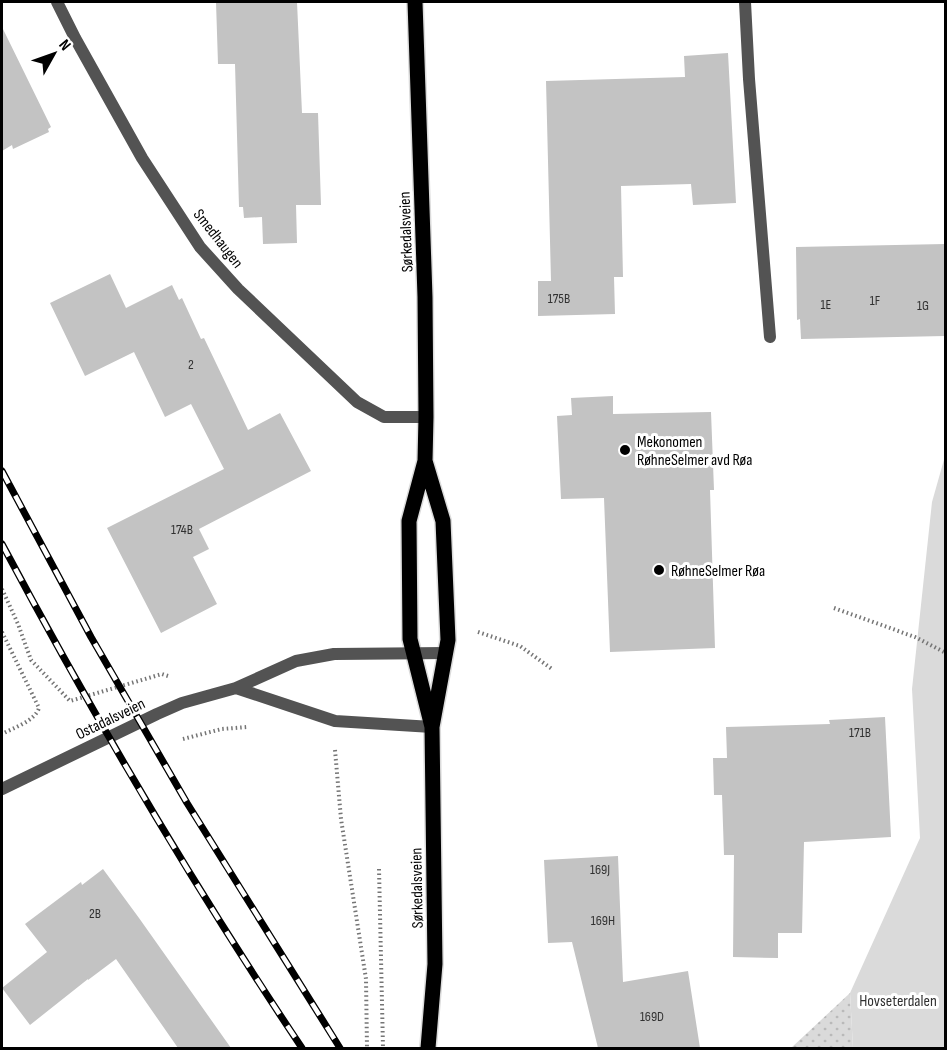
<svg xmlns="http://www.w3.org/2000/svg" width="947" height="1050" viewBox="0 0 947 1050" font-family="'Sofia Sans Condensed',sans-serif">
  <defs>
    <pattern id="grass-dots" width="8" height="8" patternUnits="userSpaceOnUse" patternTransform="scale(1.5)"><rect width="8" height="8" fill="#dadada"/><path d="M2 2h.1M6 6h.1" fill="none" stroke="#b9b9b9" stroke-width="1.8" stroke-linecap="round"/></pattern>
  </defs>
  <rect width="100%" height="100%" fill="#fff"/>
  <path fill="url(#grass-dots)" d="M850,993L853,1048H791Z"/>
  <path fill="#dadada" d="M945,456V1048H853L850,993L920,838L912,689L932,502Z"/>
  <path fill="#c3c3c3" d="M216,2H297L302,113H318L321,205H296L297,243L263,244L262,217L244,218L243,207H239L235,64H218Z
    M2,27L51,127L48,129L49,132L13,149L12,145L2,151Z
    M728,53L736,203L693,205L691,184L621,186L623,277H614L615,314L538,316V281H551L546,81L685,77L684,56Z
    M945,244V336L801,339L800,319L797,320L796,247Z
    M110,274L126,308L172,285L179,300L182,298L201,339L204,338L248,430L280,413L311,471L199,529L209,549L193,557L217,604L161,633L107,528L224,469L191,404L165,417L134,352L85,376L50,303Z
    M613,396V414L711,412L714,490H710L715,648L610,652L604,498L561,499L557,416L572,415L571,398Z
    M885,717L891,837L804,842L802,933H778V958L733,957L734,855H724L722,795H714L713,758H727L726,727L830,724L829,720Z
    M618,856L623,982L688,971L700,1048H598L572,942L548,943L544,860Z
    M103,869L139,918L231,1048H178L116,959L88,980V979L30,1025L2,988L47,952L25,924L81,882L82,885Z"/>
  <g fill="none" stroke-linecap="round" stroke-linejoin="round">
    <g stroke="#dbdbdb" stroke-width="18">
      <path id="primary" d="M415,2L425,297L426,417L425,461L409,521L410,639L432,727
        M425,461L443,521L448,640L432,727L435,964L428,1048"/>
    </g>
    <path stroke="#757575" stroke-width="4" stroke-dasharray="1.5 3" stroke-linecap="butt" d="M2,589L18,624L31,660L70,701L162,674L168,676
      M834,608L915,637L946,653
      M2,632L39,708C35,721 13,728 2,734
      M478,632L520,646L552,669
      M183,739L222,729L247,727
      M335,750L341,819L366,979L367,1048
      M379,869L383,1048"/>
    <path stroke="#535353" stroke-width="12" d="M745,2L749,79L770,337"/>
    <path stroke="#535353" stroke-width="12" d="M57,2L75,38L142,158L200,247L238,289L357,402L384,417H426"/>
    <path stroke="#535353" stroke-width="12" d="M236,688L335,721L432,727
      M2,789L157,714L182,703L236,688L296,661L334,654L446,653"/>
    <use href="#primary" stroke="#000" stroke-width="15"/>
    <g stroke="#000" stroke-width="7">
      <path id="rail" d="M2,471L91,637L187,803L340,1048
        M2,544C94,717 193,885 302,1048"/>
    </g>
    <use href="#rail" stroke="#fff" stroke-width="4.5" stroke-dasharray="14" stroke-linecap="butt"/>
  </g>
  <g fill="#000" stroke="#fff" stroke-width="2">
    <circle cx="625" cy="450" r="6"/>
    <circle cx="659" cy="570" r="6"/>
  </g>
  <g text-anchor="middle" stroke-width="6" stroke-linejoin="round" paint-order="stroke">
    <g font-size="14" fill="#313131">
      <text x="559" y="303">175B</text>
      <text x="875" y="305">1F</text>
      <text x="826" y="309">1E</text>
      <text x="923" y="310">1G</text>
      <text x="191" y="369">2</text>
      <text x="182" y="534">174B</text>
      <text x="860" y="737">171B</text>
      <text x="600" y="874">169J</text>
      <text x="95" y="918">2B</text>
      <text x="603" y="925">169H</text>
      <text x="652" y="1021">169D</text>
    </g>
    <g font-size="16" fill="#000" stroke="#fff">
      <text transform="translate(405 232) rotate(-92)" y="6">Sørkedalsveien</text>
      <text transform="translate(219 238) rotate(52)" y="6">Smedhaugen</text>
      <text transform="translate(110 718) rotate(-26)" y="6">Ostadalsveien</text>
      <text transform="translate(416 888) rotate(-91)" y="6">Sørkedalsveien</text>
    </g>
    <g font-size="16" fill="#000" stroke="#fff" text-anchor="start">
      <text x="637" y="447">Mekonomen<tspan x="637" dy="18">RøhneSelmer avd Røa</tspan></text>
      <text x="671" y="576">RøhneSelmer Røa</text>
    </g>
    <g font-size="16" fill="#313131" stroke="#fff">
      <text x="898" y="1006">Hovseterdalen</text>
    </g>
  </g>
  <rect width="947" height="1050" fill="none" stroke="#000000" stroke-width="6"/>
  <g transform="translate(54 54) rotate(50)" stroke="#ffffff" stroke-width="4.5" paint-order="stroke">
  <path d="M0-4.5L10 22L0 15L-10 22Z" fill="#000000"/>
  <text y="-9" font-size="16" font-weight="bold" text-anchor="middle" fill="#000000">N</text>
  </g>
</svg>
